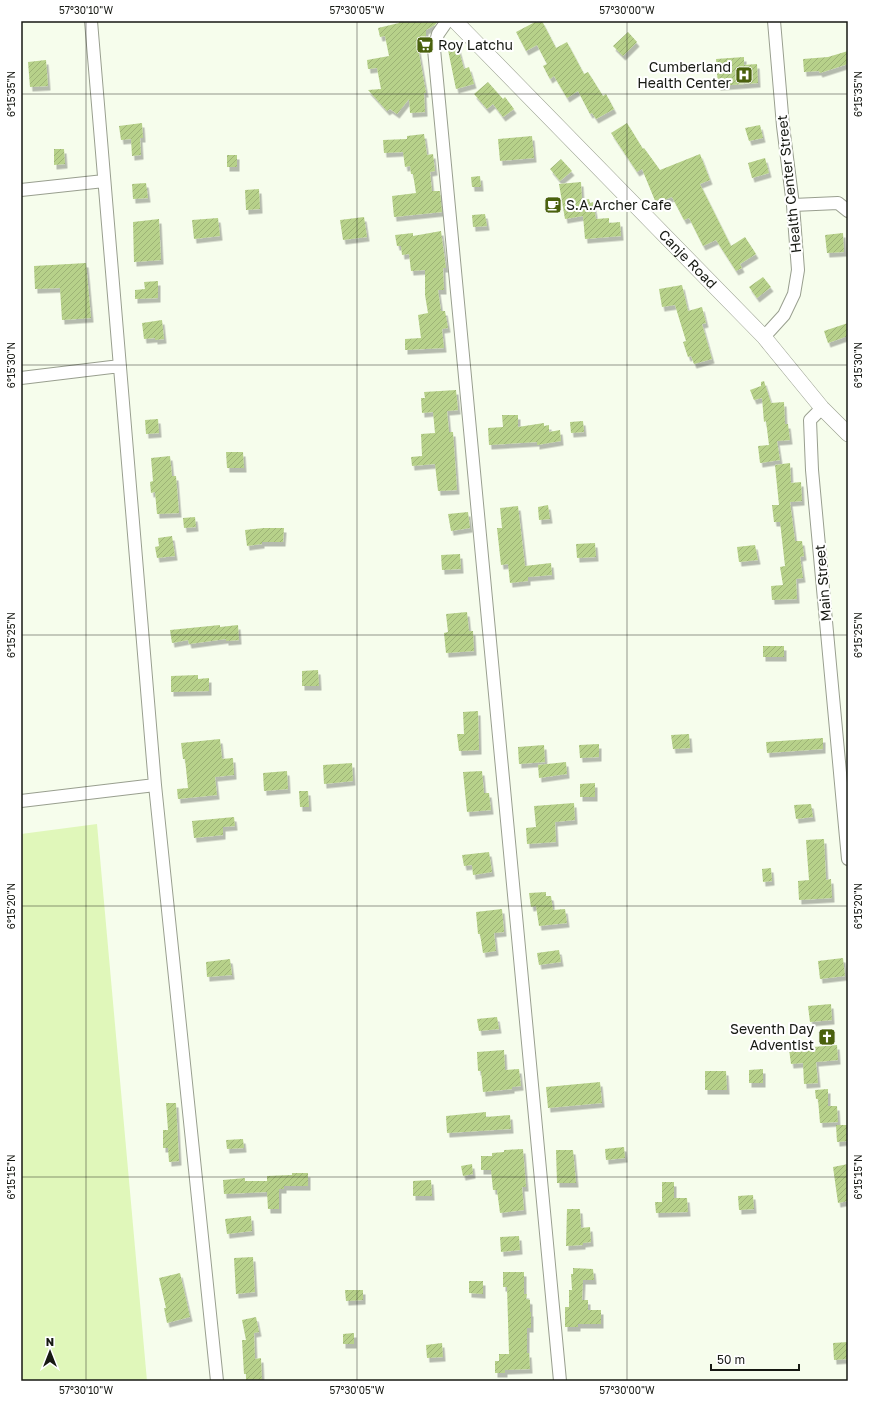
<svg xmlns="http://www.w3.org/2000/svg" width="869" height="1402" viewBox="0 0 869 1402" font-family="'Golos Text',sans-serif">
  <defs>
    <pattern id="building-hatch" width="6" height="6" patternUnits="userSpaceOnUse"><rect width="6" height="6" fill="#b7d18a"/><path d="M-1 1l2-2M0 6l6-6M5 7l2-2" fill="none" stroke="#9db376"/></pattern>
    <filter id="shadow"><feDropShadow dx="2.5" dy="4.5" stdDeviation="0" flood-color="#0004"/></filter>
  </defs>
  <rect width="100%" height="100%" fill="#f6fdec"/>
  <path fill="#e0f7ba" d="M97,824L147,1381H21V834Z"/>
  <path fill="url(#building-hatch)" filter="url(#shadow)" d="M399,21H438L435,25L426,30V41L417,42L426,93H424L425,112L410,113L409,99L397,114L390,109L387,111L368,90L381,89L377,68L368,69L367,60L389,56L385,36L380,37L378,28L399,23Z
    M537,21H542L556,48L567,42L584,74L588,72L603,96L606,94L614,109L596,119L592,113L590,114L578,91L567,98L554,76L550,79L543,66L547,64L537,45L526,51L516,32Z
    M628,32L637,42L623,56L613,46Z
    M458,47L464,69L469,67L474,84L456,89L448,50Z
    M848,51V64L820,73L819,71L804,72L803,59L828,57Z
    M744,57V65L757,64L758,83L718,86L716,59Z
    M46,60L48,86L30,87L28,62Z
    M488,82L503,99L505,97L514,109L503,117L493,104L487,109L474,94Z
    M142,123L143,138H140L141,155L132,156L131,139L121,140L119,126Z
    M627,123L643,149L644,148L660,170L700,154L710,180L700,184L731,246L745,237L756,254L740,264L742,268L736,271L716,240L703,246L689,218L684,220L672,197L656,203L642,169L637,172L611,133Z
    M760,125L763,138L749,141L745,128Z
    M424,134L427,155L433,154L435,171L430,172L432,191H440L442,212L394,217L392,196L416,193L413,174H411L410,166L405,167L403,152L384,153L383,140L407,139V136Z
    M532,136L534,158L500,161L498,139Z
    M54,149H64L65,164L54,165Z
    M227,155H237V167H227Z
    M765,158L769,173L752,178L748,163Z
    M561,159L572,171L560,181L550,169Z
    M480,176L481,187H472L471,177Z
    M581,182L582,200L589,199L590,203L593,202L596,219L609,218V223L620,222L621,236L585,239L583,216L565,219L559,184Z
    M146,183L148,198L133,199L132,184Z
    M259,189L260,209L246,210L245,190Z
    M485,214L487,226L473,227L472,215Z
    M364,217L367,237L343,240L340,220Z
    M218,218L220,236L194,239L192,220Z
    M159,219L161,260L134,262L133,222Z
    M441,231L446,268H443L444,290H438L441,311H445L448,328L442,329L444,348L405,350V339L421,338L418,315L428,313L425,295V270L411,271L409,254L402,255L401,246H397L395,235L413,233V236Z
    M843,233L844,252L827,253L825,235Z
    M86,263L91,318L62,320L60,288L35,289L34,266Z
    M763,277L771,287L757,298L749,287Z
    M158,281V298L135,299V290L145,289L144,282Z
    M682,285L688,311L702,307L706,323L702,324L712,359L694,364L691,356L688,357L683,342L686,341L675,305L662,307L659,289Z
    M162,320L164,339L155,340V338L144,339L142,323Z
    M848,323V336L828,343L824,331Z
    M764,381L771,403L784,402L785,424H788L790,440L777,441L780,460L760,463L758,446L769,445L766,421L764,422L762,398L754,400L750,390L761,386V382Z
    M456,390L458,410L447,411L449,432H453L457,490L438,491L435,464L412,466L411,457L422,456L421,434L435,433L433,412L422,413L421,398H425L424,392Z
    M502,415H518V427L544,423V426L549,425V432L560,430L561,441L537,445V442L489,445L488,428L503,427Z
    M158,419L159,433L146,434L145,420Z
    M583,421L584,432L571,433L570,422Z
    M226,452H243L244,468H227Z
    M170,456L172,476H176L179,513L157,514L155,492L151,493L150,482L153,481L151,458Z
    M790,463L791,483L801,482L802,501L790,502L795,541H802L804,556L800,557L803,578L796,579L797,599L772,600L771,586L783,585L780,567L785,566L780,522H774L772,505H779L775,465Z
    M548,505L550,519L539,520L538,507Z
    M518,506L525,566L551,563L552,575L528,577V581L510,583L508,564L501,565L497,528H502L500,508Z
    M468,512L470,528L451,531L448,514Z
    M195,517L196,527L184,528L183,518Z
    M264,528H284L283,542H262V544L247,546L245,530Z
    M172,536L175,556L157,558L155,547L159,546L158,538Z
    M595,543L596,557L577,558L576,544Z
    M755,545L758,560L739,562L737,547Z
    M460,554L461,569L442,570L441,555Z
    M467,612L469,631H473L474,651L446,653L444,633L448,632L446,614Z
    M220,625V627L238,625L239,640L226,641V639L189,644L188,640L172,643L170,630Z
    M763,646H784V657H763Z
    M318,670L319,686H302V671Z
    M198,675V679L209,678V691L171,692V676Z
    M478,711L479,750L459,751L457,734H464L463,712Z
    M689,734L690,748L673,749L671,735Z
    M823,738V749L767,753L766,742Z
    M220,739L222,759L233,758L234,775L215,777L217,795L178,799L177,789L188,788L185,759H183L181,743Z
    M599,744V757L580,758L579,745Z
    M544,745L545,762L519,764L518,747Z
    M566,762L567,774L539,778L538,765Z
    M352,763L353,781L324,784L323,765Z
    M287,771L288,789L264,791L263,773Z
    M482,771L484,793H489L491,810L467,812L463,772Z
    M595,783V797H580V784Z
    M299,791H308L309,807H300Z
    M574,803L575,820L555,822L556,842L527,844L526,828L536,827L534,806Z
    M811,804L813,817L796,819L794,805Z
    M234,817L235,826L223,827V835L194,838L192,821Z
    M824,839L826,880L831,879L832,898L799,900L798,881L809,880L806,840Z
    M489,852L492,872L473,875L472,865L464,866L462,855Z
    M771,868L772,881L763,882L762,869Z
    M546,892V896H551L553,910L565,909L567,923L539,926L536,906L531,907L529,893Z
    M502,909L504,932L494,933L496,951L483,953L480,934H478L476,912Z
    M559,950L561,962L539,965L537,953Z
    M843,958L845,976L820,979L818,961Z
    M230,959L232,975L207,977L206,962Z
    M831,1004L832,1020L810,1022L808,1006Z
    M497,1017L499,1029L479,1031L477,1019Z
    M837,1045L838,1060L816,1062L818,1083L804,1084L803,1063L791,1064L789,1049Z
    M504,1050L505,1070L519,1069L521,1086L512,1087V1089L483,1092L481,1071H478L477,1052Z
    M763,1069V1083H749V1070Z
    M705,1071H726L727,1090H705Z
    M600,1082L602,1103L548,1108L546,1087Z
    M828,1089V1106H837L838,1122L820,1123L818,1099H816L815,1090Z
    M166,1103H176L179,1161L169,1162L168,1148H163V1130H168Z
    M486,1112V1117L510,1115L511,1129L447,1133L446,1116Z
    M836,1125H848V1141L837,1142Z
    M243,1139L244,1148L227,1149L226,1140Z
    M624,1147L625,1158L606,1160L605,1149Z
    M523,1149L526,1187H522L524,1210L500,1213L497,1190H493L491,1170H481V1156H492V1153L504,1152V1150Z
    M556,1150H573L576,1183H557Z
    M472,1164L473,1174L463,1176L461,1166Z
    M848,1164V1201L838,1203L833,1167Z
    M292,1173H308V1186H284V1189H279V1209H268L267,1192L224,1194L223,1180L245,1178V1181H267V1176L292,1175Z
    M431,1180L432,1196H413V1181Z
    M662,1182H674V1198H687L688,1212L656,1213L655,1202H662Z
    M753,1195L754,1209L739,1210L738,1196Z
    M567,1209H580L581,1228L590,1227L591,1242L583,1243V1245L566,1246Z
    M251,1216L252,1231L227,1234L225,1219Z
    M519,1236L520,1250L501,1252L500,1237Z
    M253,1257L255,1292L236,1294L234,1258Z
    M573,1268L593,1269L594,1280H583L582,1300H588V1310H601V1324H578V1327H565V1307H569V1290H572L571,1274H573Z
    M503,1272H524V1294H527L526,1299L530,1300V1312H531V1328H527V1353H529L530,1369L505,1370V1373H495V1361H499V1354H509L507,1287H503Z
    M180,1273L190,1317L167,1323L164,1308H166L159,1278Z
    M469,1281H483V1294L469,1293Z
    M345,1290H363V1300L346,1301Z
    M256,1317L259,1332L254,1333L255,1359L261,1358L262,1381H246V1374H244L242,1340H246L242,1320Z
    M354,1333V1344H343V1334Z
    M848,1342V1359L834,1360L833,1343Z
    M442,1343L443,1357L427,1358L426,1345Z"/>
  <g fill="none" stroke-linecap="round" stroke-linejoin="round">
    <g stroke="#999f8f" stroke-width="14">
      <path id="minor" d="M91,21L155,785L217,1381
        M447,21L438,34L434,49L560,1381
        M21,190L104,181
        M793,205L838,203L848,211
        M764,337L784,315L794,294L798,270L793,205L783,126L774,21
        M21,378L120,366
        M822,408L810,420L812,470L848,859
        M21,801L155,785"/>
    </g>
    <g stroke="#999f8f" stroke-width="16">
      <g id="tertiary">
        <path id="s1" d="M455,21L764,337L822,408L848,434"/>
      </g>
    </g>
    <use href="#minor" stroke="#fff" stroke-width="12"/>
    <use href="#tertiary" stroke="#fff" stroke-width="15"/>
  </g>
  <path fill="none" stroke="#171913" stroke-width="1" stroke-opacity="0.45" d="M86,21V1381M357,21V1381M627,21V1381M21,94H848M21,365H848M21,635H848M21,906H848M21,1177H848"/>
  <defs>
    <g id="supermarket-square" transform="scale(0.9)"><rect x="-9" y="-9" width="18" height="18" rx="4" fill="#4a610d" stroke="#fff"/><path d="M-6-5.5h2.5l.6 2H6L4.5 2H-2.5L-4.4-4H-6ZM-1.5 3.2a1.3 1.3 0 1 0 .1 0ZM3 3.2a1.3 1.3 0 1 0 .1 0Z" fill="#fff"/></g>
    <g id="hospital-square" transform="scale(0.9)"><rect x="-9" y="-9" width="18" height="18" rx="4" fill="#4a610d" stroke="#fff"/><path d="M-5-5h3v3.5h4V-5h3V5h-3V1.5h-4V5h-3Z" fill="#fff"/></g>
    <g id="cafe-square" transform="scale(0.9)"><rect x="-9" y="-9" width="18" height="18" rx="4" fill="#4a610d" stroke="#fff"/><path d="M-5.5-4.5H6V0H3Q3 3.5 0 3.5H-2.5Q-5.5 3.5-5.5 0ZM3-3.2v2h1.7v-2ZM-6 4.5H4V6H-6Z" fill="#fff"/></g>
    <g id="church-square" transform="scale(0.9)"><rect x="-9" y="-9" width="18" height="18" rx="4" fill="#4a610d" stroke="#fff"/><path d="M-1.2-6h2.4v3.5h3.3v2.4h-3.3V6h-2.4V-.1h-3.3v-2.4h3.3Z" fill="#fff"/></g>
  </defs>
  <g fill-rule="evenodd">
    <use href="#supermarket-square" x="425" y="45"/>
    <use href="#hospital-square" x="744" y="75"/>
    <use href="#cafe-square" x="553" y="205"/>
    <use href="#church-square" x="827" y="1037"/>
  </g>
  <g text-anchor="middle" stroke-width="4" stroke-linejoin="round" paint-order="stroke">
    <g font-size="14" fill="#171913" stroke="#fff" text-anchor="start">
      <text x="438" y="50">Roy Latchu</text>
      <text x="731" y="72" text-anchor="end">Cumberland<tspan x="731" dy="16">Health Center</tspan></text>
      <text x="566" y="210">S.A.Archer Cafe</text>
      <text x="814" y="1034" text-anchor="end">Seventh Day<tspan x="814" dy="16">Adventist</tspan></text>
    </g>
    <g font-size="14" fill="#171913" stroke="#fff">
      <text transform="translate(789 184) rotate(-96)" y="5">Health Center Street</text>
      <text dy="5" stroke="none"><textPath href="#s1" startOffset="333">Canje Road</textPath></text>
      <text transform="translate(823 583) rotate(-95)" y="5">Main Street</text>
    </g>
  </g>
  <rect width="869" height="1402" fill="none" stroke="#ffffff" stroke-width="44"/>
  <g transform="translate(50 1352)" stroke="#ffffff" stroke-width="3" paint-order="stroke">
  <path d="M0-3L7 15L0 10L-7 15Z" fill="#171913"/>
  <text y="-6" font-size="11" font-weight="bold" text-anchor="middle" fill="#171913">N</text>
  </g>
  <path d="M711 1364v6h88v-6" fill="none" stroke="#171913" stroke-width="2"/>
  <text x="717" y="1364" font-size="12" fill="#171913" stroke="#ffffff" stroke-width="3" paint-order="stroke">50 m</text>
  <rect x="22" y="22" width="825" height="1358" fill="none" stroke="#171913" stroke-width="1.5"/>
  <g font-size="10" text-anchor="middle" fill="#171913">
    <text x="86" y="14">57°30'10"W</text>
    <text x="357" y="14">57°30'05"W</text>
    <text x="627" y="14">57°30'00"W</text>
    <text transform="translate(11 94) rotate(-90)" y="4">6°15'35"N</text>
    <text transform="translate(858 94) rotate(-90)" y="4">6°15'35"N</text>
    <text transform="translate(11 365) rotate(-90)" y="4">6°15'30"N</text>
    <text transform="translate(858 365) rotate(-90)" y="4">6°15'30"N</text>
    <text transform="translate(11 635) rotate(-90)" y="4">6°15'25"N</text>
    <text transform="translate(858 635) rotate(-90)" y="4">6°15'25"N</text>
    <text transform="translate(11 906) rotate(-90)" y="4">6°15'20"N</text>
    <text transform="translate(858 906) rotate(-90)" y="4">6°15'20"N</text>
    <text transform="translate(11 1177) rotate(-90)" y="4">6°15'15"N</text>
    <text transform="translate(858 1177) rotate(-90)" y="4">6°15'15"N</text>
    <text x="86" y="1394">57°30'10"W</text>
    <text x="357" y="1394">57°30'05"W</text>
    <text x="627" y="1394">57°30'00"W</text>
  </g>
</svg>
